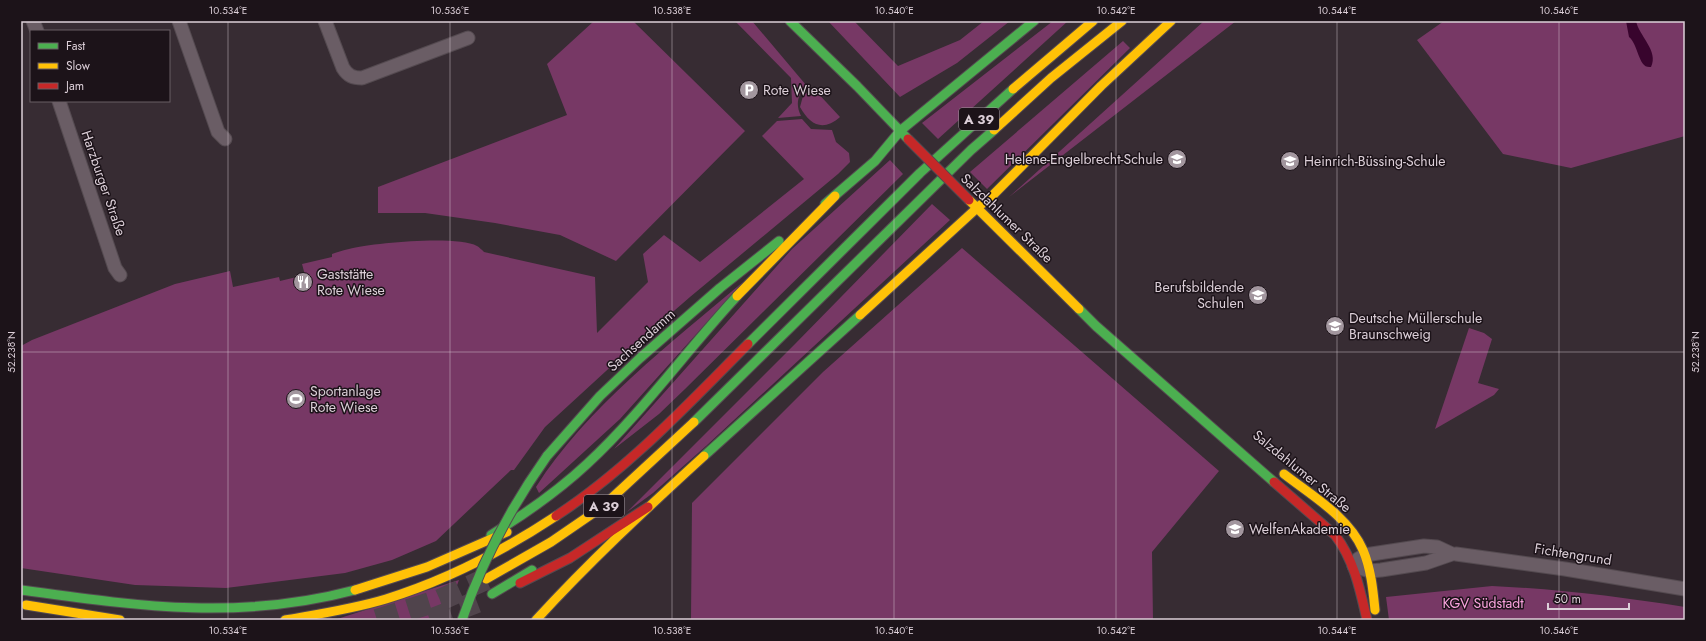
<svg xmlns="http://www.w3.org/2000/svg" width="1706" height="641" viewBox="0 0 1706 641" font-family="Jost,sans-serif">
  <rect width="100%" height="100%" fill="#372c33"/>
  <path fill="#773865" d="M594,21H633L745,131L616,261L560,235L495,223L425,213H378V187L567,115L547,64Z
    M735,21H752L806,85C798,95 795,104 801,116L778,118L792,103L791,78Z
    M828,21H854L898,66L960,40L984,21H1010L957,63L900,97Z
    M1053,21H1068L938,139L922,123Z
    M1204,21H1236L1009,197Z
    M1444,21H1685V136L1571,168L1503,154L1417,40Z
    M1123,41L1130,48L987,189L970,172Z
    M811,89H814L840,117C823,132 810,125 800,107L803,96Z
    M802,119L811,129L832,130L836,142L849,153L850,162L838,174L690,297L630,349L545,427L514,470H511L436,541L392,560L345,573L226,588L135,585L21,568V346L32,340L175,284L230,271L233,287L279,277L280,281L305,275L302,264L332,257V254C338,252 343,250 349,249C372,243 457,235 477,246C479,247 482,250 484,252L595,277L597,333L648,282L643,254L664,235L700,262L804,179L762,136L777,121Z
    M890,160L903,174L685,389L659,414L614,449L792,249Z
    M932,204L950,220L706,446L653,493L627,512L795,344Z
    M962,248L1219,471L1152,552L1153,620H691L692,503L823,372Z
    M743,282L620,419L539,493L536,487C586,408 672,342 743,282Z
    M1469,328L1484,333L1492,339L1478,383L1499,389L1494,395L1435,429Z
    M459,580L444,620H334Z
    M1492,586C1557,589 1621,597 1685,607V620H1389L1386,597Z"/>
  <path fill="#38042d" d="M1626,21H1636C1639,36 1659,51 1651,67C1638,69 1639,45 1629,37Z"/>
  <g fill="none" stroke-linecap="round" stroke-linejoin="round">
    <path stroke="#50444c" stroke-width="22" stroke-dasharray="22 11" stroke-linecap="butt" d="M377,620L440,600L486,579
      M430,620L477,602"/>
    <g stroke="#544a50" stroke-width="15">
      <path id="street" d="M33,21L37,31
        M179,21L218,132L225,139
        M325,21L343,68C348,76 353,78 362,78L468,38
        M59,101L115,268L120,275
        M1424,546L1437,547L1452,554L1426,563L1381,570L1370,571L1354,566L1358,559L1365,555Z
        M1456,554L1565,569L1685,589"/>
    </g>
    <g stroke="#544a50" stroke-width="11">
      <path id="fast" d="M790,21L857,86L908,139
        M900,131L1034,21
        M825,204L875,161L900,131
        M1079,309L1096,326L1274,482
        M748,344L920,173L1013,89
        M694,422L971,150L994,130
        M547,456L600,396L640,358L720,288L779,241
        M704,456L860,315
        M491,535C525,514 557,492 587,464C642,413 686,351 737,296
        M21,590C138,606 238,621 355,590
        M492,594L532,570"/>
    </g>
    <g stroke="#544a50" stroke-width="11">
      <path id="slow" d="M1013,89L1093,21
        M994,130L1051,78L1122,21
        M969,200L1079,309
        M977,208L994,194L1101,86L1171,21
        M737,296L835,196
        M860,315L977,208
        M1284,474C1311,495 1349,517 1363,550C1371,569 1373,590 1375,610
        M486,579L551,542L602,507L694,422
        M355,590L427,567L507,532
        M26,605L120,620
        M285,620C319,614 353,609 386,599C447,580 503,551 556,516
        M536,620C589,562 646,509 704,456"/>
    </g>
    <g stroke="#544a50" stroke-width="11">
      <path id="jam" d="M1274,482L1335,535C1354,560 1360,589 1367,620
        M556,516C628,469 687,405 748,344
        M520,583L570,558L648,507"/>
    </g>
    <use href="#street" stroke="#6a5d65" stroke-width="13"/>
    <use href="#fast" stroke="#4caf50" stroke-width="9"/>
    <use href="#slow" stroke="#ffc107" stroke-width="9"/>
    <use href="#jam" stroke="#c62828" stroke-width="9"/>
    <g stroke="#544a50" stroke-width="11" stroke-linecap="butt">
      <path id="fast-bridge" d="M462,620C482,561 511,507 547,456"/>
    </g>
    <g stroke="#544a50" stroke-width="11" stroke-linecap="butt">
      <path id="jam-bridge" d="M908,139L969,200"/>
    </g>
    <use href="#fast-bridge" stroke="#4caf50" stroke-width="9"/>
    <use href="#jam-bridge" stroke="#c62828" stroke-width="9"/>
  </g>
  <path fill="none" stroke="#dccfd8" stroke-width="1" stroke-opacity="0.45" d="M228,21V620M450,21V620M672,21V620M894,21V620M1116,21V620M1337,21V620M1559,21V620M21,352H1685"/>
  <defs>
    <g id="parking-disc" transform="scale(1)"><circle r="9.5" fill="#a2969e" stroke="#1c1319"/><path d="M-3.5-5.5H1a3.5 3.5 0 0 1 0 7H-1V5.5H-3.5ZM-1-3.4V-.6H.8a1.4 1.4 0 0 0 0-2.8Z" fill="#fff"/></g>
    <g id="school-disc" transform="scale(1)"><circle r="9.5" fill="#a2969e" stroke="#1c1319"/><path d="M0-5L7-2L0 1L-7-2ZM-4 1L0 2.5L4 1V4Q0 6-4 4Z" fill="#fff"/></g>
    <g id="restaurant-disc" transform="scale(1)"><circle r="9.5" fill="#a2969e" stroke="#1c1319"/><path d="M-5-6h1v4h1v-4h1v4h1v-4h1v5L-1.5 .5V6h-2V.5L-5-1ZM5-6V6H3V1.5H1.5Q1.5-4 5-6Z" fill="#fff"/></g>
    <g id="stadium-disc" transform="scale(1)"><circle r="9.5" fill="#a2969e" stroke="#1c1319"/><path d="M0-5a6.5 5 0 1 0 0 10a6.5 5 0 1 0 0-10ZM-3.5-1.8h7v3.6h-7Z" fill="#fff"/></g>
    <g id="university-disc" transform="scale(1)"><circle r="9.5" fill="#a2969e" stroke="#1c1319"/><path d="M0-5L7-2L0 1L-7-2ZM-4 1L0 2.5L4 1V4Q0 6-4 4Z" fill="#fff"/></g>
  </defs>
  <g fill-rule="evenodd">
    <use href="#parking-disc" x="749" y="90"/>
    <use href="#school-disc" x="1177" y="159"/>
    <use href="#school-disc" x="1290" y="161"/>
    <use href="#restaurant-disc" x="303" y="282"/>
    <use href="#school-disc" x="1258" y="295"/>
    <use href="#school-disc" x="1335" y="326"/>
    <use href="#stadium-disc" x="296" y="399"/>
    <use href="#university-disc" x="1235" y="529"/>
  </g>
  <g text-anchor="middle" stroke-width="3" stroke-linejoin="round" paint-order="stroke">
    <g fill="#1c1319" stroke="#a2979f" stroke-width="1">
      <rect x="959" y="108" width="40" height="22" rx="3"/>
      <rect x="584" y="495" width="40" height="22" rx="3"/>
    </g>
    <g font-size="13" font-weight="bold" fill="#dccfd8">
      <text x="979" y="124">A 39</text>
      <text x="604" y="511">A 39</text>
    </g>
    <g font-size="14" fill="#dccfd8" stroke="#1c1319" text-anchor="start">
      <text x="763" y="95">Rote Wiese</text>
      <text x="1163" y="164" text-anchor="end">Helene-Engelbrecht-Schule</text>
      <text x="1304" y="166">Heinrich-Büssing-Schule</text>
      <text x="317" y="279">Gaststätte<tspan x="317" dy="16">Rote Wiese</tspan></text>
      <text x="1244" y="292" text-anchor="end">Berufsbildende<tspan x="1244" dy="16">Schulen</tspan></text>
      <text x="1349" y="323">Deutsche Müllerschule<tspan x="1349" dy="16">Braunschweig</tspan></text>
      <text x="310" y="396">Sportanlage<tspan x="310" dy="16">Rote Wiese</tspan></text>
      <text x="1249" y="534">WelfenAkademie</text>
    </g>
    <g font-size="14" fill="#dccfd8" stroke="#1c1319">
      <text transform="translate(104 183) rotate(71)" y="5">Harzburger Straße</text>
      <text transform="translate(1007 218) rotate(44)" y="5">Salzdahlumer Straße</text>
      <text transform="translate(641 340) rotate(-42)" y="5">Sachsendamm</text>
      <text transform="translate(1302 471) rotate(39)" y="5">Salzdahlumer Straße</text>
      <text transform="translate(1573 554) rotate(9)" y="5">Fichtengrund</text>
    </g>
    <g font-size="14" fill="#fba4df" stroke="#1c1319">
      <text x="1483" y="608">KGV Südstadt</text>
    </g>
  </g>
  <rect width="1706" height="641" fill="none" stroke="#1c1319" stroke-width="44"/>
  <rect x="30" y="30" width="140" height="72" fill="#1c1319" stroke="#695e65"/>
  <rect x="38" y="43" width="20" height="6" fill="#4caf50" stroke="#695e65"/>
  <text x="66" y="50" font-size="12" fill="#dccfd8">Fast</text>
  <rect x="38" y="63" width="20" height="6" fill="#ffc107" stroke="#695e65"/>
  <text x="66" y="70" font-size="12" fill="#dccfd8">Slow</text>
  <rect x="38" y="83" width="20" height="6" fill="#c62828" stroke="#695e65"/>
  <text x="66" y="90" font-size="12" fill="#dccfd8">Jam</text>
  <path d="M1548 603v6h81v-6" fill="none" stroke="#dccfd8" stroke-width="2"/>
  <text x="1554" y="603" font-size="12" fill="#dccfd8" stroke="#1c1319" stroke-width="3" paint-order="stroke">50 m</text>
  <rect x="22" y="22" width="1662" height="597" fill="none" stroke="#dccfd8" stroke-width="1.5"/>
  <g font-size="10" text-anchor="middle" fill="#dccfd8">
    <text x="228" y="14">10.534°E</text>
    <text x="450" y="14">10.536°E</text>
    <text x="672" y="14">10.538°E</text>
    <text x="894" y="14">10.540°E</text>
    <text x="1116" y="14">10.542°E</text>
    <text x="1337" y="14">10.544°E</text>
    <text x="1559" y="14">10.546°E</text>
    <text transform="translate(11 352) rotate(-90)" y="4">52.238°N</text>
    <text transform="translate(1695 352) rotate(-90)" y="4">52.238°N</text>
    <text x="228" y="634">10.534°E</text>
    <text x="450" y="634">10.536°E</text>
    <text x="672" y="634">10.538°E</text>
    <text x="894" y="634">10.540°E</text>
    <text x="1116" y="634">10.542°E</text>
    <text x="1337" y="634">10.544°E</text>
    <text x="1559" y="634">10.546°E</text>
  </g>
</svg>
